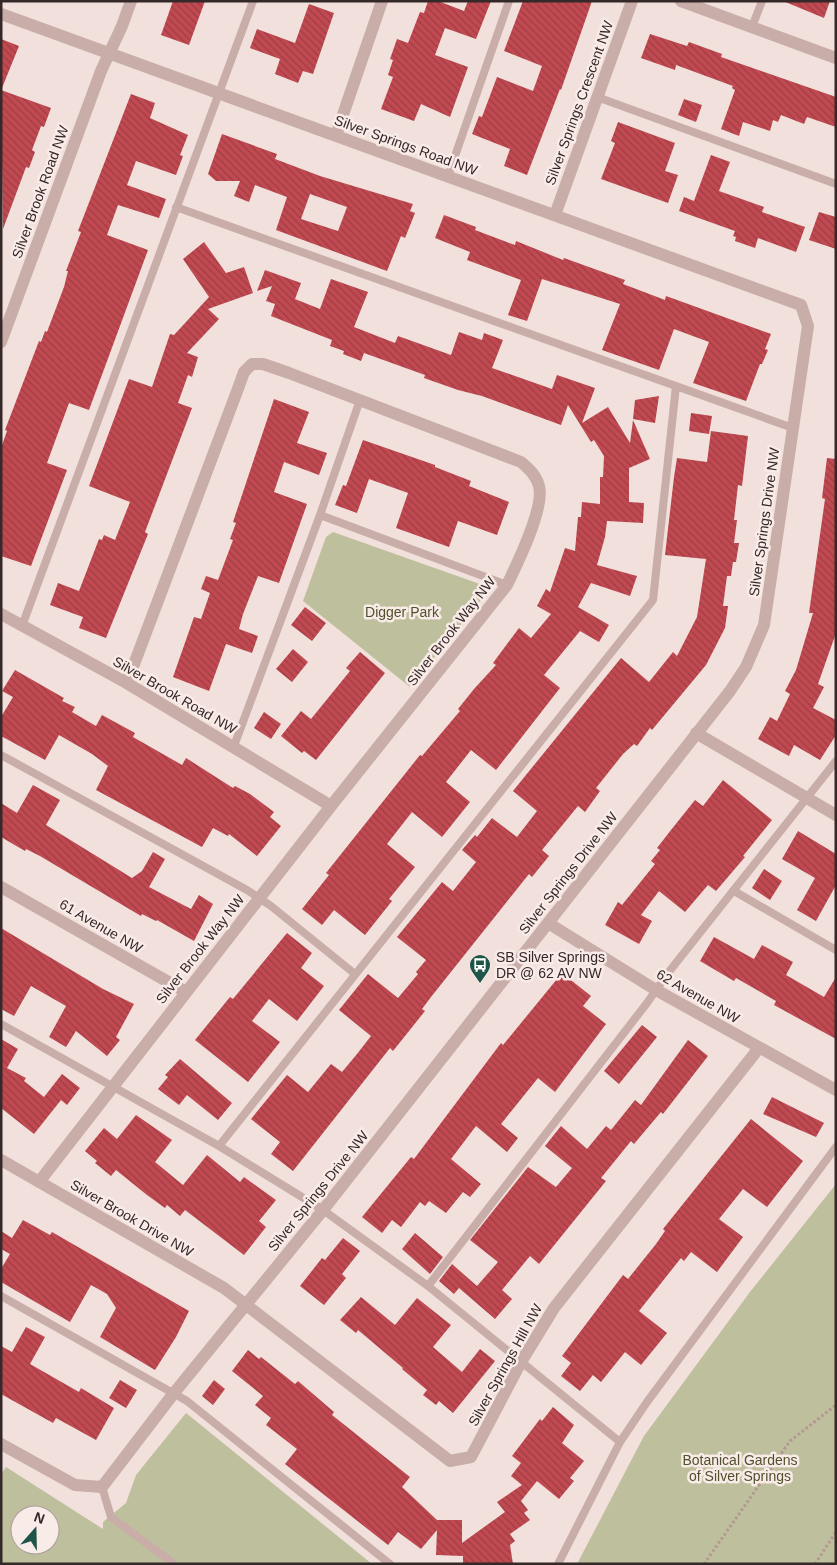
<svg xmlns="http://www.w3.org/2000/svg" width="837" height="1565" viewBox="0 0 837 1565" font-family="Helvetica,sans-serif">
  <defs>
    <pattern id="building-back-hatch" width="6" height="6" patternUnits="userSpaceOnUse" patternTransform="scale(1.25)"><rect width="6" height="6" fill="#c14951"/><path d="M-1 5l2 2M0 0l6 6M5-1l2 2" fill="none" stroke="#9e3d43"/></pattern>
  </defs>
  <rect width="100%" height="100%" fill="#f1e0db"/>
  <path fill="#bebf9c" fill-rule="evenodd" d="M333,532L491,588L410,687L303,601L326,537Z
    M836,1184V1564H577L644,1436L750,1292Z
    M186,1413L372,1564H1V1474L6,1467L103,1529V1522L126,1503L136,1475ZM20,1515H50V1545H20Z"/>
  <path fill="url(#building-back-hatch)" fill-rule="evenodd" d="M173,1H205L189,45L161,35Z
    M428,1H438L464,11L468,1H491L476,39L445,28L435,55L468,67L450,117L421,104L414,121L381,109L393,77L388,75L393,60L390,59L397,39L408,43L420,12L424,13Z
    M523,1H592L561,90L560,89L527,175L504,166L510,149L472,134L479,116L482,117L497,77L533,91L542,66L504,51Z
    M783,1H830L824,18Z
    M309,4L334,13L313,74L303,71L298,83L275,74L280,59L250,48L257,29L295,43Z
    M650,34L687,46L689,42L722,54L721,57L836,97V127L807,117L804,124L781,115L778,122L773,120L770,131L743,122L739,136L721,129L735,90L732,88L733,86L676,65L675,70L641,58Z
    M1,39L19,46L2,88H1Z
    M1,90L51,108L44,127L41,126L32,150L35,152L29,168L26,167L3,229Z
    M131,94L155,103L150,118L188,135L180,155L183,156L176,175L136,161L127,185L166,199L159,218L118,205L107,235L148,250L89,410L69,403L47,463L67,470L31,566L1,556V448L7,431L5,430L39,341L41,342L45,331L47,332L64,287L68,271H66L81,232L78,231Z
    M684,99L702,105L696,122L678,115Z
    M618,122L675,143L665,171L678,175L668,203L601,179L615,143L611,141Z
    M222,134L277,154L275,159L320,176L413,204L410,211L415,213L405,238L401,236L387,271L276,230L287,197L255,185L249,202L234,196L240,181H216L208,174ZM310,194L347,207L338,231L301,219Z
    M711,155L730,162L719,191L764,207L762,212L805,227L796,252L758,238L755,248L735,241L736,237L733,236L735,231L679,211L684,197L694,201Z
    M819,212L836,217V249L809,240Z
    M444,215L476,227L475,230L515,245L516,241L563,260L564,258L625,280L623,284L665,300L666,296L771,334L765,349L768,350L762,364H760L746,401L693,383L709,342L674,329L659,370L602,350L620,304L542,279L527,321L508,315L521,280L467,260L470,252L435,238Z
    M204,242L226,273L244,267L253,293L208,309L219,319L187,353L198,357L192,377L188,375L178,403L192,408L145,532L148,534L106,638L79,628L83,617L50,605L58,583L79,591L99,539L102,540L104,535L115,540L130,502L89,486L129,379L152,387L170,334L174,335L209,297L183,259Z
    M265,270L301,283L295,299L320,309L331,279L368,292L354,327L395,343L398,336L451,355L459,332L482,340L484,333L503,340L492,368L552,389L557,375L595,388L582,423L608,407L630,443L633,420L650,459L629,468V502L644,503L643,523L607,521L605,537L597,565L637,576L630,596L591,583L578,607L609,625L599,642L580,631L544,675L560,688L496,770L471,750L446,782L470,802L442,837L412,812L387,844L415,867L389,899L392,901L365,935L334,910L322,925L302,909L329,875L326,873L420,755L422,756L460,711L458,709L474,689L496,665L493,663L519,628L531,638L551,614L537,606L546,589L550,592L565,548L575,551L578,517H581L582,502L600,504V477H603L604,456L594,440L591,442L568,405L561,425L482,396L458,390L424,378L425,375L364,353L361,361L343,354L344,351L330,346L332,340L271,316L275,304L266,301L272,286L257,291Z
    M659,396L655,423L633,419L635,400Z
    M274,399L309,412L297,443L327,453L319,475L284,462L274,492L307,504L279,583L258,576L243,614L239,629L258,636L252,653L226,644L209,691L173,677L194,617L201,619L210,593L201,589L206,576L218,580L233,540L230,539L236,523L233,522Z
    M691,413L712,416L709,434L689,431Z
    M711,431L748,436L742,486L738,485L734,520H737L734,543H739L736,562H733L731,576H727L723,606H728L725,628L706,665L652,730L650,728L637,746L634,744L623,754L596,788L600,791L585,812L578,806L542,850L549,856L532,877L529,874L431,997L422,1009L425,1011L393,1051L390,1048L293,1171L271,1154L280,1142L251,1119L287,1075L308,1092L331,1064L342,1072L357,1054L371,1036L339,1010L368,974L398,998L418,974L416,972L426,960L397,937L442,882L453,891L476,862L462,850L475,835L477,837L492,818L517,837L537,811L513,791L621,658L649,682L673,652L677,656L697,617L706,559L665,555L674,477L677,458L707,462Z
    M363,440L435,465V467L471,481L469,486L509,502L497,535L458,521L449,547L396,528L408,493L369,479L357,513L335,505L343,485L346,486Z
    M827,458L836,459V633L818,684L824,687L813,708L836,720V735L820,760L794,745L789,756L758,739L770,717L777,721L790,694L785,691L796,670L813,613H809L825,499L822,498Z
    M305,607L326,623L312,641L291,625Z
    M293,649L308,662L292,682L276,669Z
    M360,652L385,673L316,760L304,751L302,753L281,736L301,711L311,719L350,671L346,668Z
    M15,670L64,698L62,701L75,707L72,712L96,726L102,715L135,733L133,737L182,765L186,758L233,788L235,786L250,794L274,812L270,817L281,826L257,856L229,834L228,836L213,828L202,847L96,790L108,766L92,754L59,735L45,760L1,736V717L13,697L2,691Z
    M264,712L281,724L271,739L254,728Z
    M723,780L772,820L743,856L745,857L716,891L708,885L685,912L659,891L641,915L652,921L639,944L605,925L618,902L622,905L655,864L651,861L660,850L657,848L671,830L695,800L703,806Z
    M33,785L60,800L46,825L132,878L142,871L153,852L165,859L149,887L191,909L199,895L213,904L194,941L157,920L156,921L142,914L141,916L40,856L26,849L25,851L1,837V803L17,813Z
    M798,831L836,854V885L816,921L797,910L815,878L782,859Z
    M764,869L782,881L770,900L752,888Z
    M1,928L103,989L134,1004L116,1037L120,1040L107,1056L76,1031L66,1047L49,1037L66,1006L31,986L14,1016L1,1009Z
    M287,933L312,953L301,968L324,986L297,1021L269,999L252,1021L280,1042L248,1082L195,1040L230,997L233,999Z
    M714,937L754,959L762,945L793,962L786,975L824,997L836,977V1039L774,1005L776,1001L736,978L734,981L700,961Z
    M562,973L591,996L583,1006L606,1024L555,1092L538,1078L501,1124L518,1138L507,1152L476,1126L451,1159L481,1184L470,1197L463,1192L446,1213L429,1201L425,1206L420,1202L401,1227L392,1220L382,1233L362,1217L411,1157L414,1159L501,1043L503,1045Z
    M642,1025L657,1037L619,1084L604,1071Z
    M1,1039L18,1049L7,1068L26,1078L24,1081L44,1097L62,1074L80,1088L67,1105L61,1100L34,1134L1,1108Z
    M688,1040L708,1056L663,1114L661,1112L634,1144L631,1141L601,1178L606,1181L539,1264L530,1256L502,1290L512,1299L495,1319L459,1288L454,1294L439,1281L452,1264L477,1286L498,1262L470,1240L528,1167L556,1187L572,1168L545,1146L561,1126L587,1149L606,1126L611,1130L635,1100L641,1105Z
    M180,1059L232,1103L218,1120L187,1095L179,1105L158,1089L168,1077L165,1075Z
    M772,1097L824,1123L816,1137L763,1114Z
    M136,1115L172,1140L155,1162L183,1185L207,1155L240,1182L244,1177L276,1200L259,1221L266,1227L244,1255L185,1210L180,1216L167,1205L165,1208L147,1195L116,1170L111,1176L95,1163L97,1161L85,1151L104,1128L117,1139Z
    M751,1119L803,1161L767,1207L743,1189L719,1219L743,1237L717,1272L691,1252L684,1261L681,1258L639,1311L667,1333L641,1365L625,1352L601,1382L593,1375L580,1391L561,1376L571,1363L562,1356L623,1275L628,1279L656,1244L665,1231L663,1229Z
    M23,1220L50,1235L52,1232L189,1311L176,1337L155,1370L100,1337L116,1308L107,1294L91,1285L70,1322L1,1282V1269L10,1254L1,1249V1231L12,1238Z
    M415,1233L443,1257L430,1274L402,1249Z
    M343,1238L360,1251L342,1274L346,1278L324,1305L300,1286L322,1258L325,1260Z
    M361,1297L395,1325L417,1298L451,1325L433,1347L462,1372L480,1349L495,1361L453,1413L439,1401L436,1405L423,1395L427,1390L402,1369L403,1368L358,1330L356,1333L340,1320Z
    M26,1327L45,1337L30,1364L79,1392L81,1388L114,1408L96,1440L56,1418L53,1423L1,1394V1346L12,1352Z
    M248,1350L259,1359L261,1357L295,1384L298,1381L334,1412L332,1415L410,1477L402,1487L437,1520H462V1543L505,1512L497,1502L522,1485L511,1476L521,1463L512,1456L540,1419L542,1421L553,1407L574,1425L562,1443L584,1461L570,1478L574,1481L559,1499L537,1481L521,1501L528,1510L524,1513L530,1520L510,1534L515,1541L510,1545L513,1564H463V1556L436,1555L437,1530L421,1549L398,1532L388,1545L285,1464L297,1449L266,1425L271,1418L255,1405L263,1396L232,1371Z
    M120,1380L137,1390L126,1408L109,1398Z
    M214,1380L225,1389L213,1405L202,1396Z"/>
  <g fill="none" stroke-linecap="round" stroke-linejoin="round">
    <path stroke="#b49692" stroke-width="3" stroke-dasharray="2.5 2.5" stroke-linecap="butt" d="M704,1564L790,1441L836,1405
      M815,1564L836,1532"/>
    <path stroke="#c8ada8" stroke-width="8" d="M752,27L762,1
      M597,97L836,184
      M448,176L509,1
      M176,207L793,428
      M320,515L507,585
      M22,626L253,1
      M234,746L320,515L360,400
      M1,755L247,890L271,906L355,974
      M734,891L836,950
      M1,1024L219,1146L323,1210L428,1286L620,1442
      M219,1146L653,600L676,386
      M428,1286L647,1003L668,973L836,761
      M1,1296L187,1401L390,1564
      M102,1487L111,1517L174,1564
      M558,1564L620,1442L647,1402L836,1147"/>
    <path stroke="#c8ada8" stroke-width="12" d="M681,1L836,58
      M1,14L801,305L808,326L764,625L746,667L730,691L323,1210L174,1393L102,1487L75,1485L1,1444
      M336,135L382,1
      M555,215L632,1
      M1,342L101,71L122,26L131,1
      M1,614L125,682L331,806
      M696,733L836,815
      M1,887L186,992
      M548,923L656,990L836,1090
      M1,1160L224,1288L450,1461L471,1457L521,1362L554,1308L759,1048
      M39,1182L331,806L507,585C517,564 545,508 539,486C536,475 529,469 521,462L289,373L263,364H252L244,372L236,394L133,667L125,682"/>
  </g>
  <defs>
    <g id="bus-pin" transform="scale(1.125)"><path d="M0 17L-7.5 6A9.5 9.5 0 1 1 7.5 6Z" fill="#1f5548" stroke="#f9ebe7"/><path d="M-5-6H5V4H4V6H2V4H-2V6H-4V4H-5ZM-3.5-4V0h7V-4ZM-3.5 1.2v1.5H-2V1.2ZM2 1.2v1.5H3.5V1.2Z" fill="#fff"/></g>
  </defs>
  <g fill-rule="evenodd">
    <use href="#bus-pin" x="480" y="965"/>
  </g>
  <g text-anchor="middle" stroke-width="5" stroke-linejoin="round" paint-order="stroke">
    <g font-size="14" fill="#352828" stroke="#f9ebe7">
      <text transform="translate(579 103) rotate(-70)" y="5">Silver Springs Crescent NW</text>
      <text transform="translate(406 145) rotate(20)" y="5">Silver Springs Road NW</text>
      <text transform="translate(40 192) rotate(-70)" y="5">Silver Brook Road NW</text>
      <text transform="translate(764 522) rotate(-82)" y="5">Silver Springs Drive NW</text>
      <text transform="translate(451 631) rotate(-52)" y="5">Silver Brook Way NW</text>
      <text transform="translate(175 695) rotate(30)" y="5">Silver Brook Road NW</text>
      <text transform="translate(568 873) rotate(-52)" y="5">Silver Springs Drive NW</text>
      <text transform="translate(101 926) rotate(30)" y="5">61 Avenue NW</text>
      <text transform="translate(200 949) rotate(-52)" y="5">Silver Brook Way NW</text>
      <text transform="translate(698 996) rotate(30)" y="5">62 Avenue NW</text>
      <text transform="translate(318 1191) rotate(-51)" y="5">Silver Springs Drive NW</text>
      <text transform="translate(132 1218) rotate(30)" y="5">Silver Brook Drive NW</text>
      <text transform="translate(505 1365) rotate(-61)" y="5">Silver Springs Hill NW</text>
    </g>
    <g font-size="14" fill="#50522d" stroke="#f9ebe7">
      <text x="402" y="617">Digger Park</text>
      <text x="740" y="1465">Botanical Gardens<tspan x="740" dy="16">of Silver Springs</tspan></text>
    </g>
    <g font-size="14" fill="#352828" stroke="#f9ebe7" text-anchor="start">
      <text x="496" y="962">SB Silver Springs<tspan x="496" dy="16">DR @ 62 AV NW</tspan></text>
    </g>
  </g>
  <rect width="837" height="1565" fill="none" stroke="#352828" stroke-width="5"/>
  <g transform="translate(35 1530) rotate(20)"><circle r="24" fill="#f9ebe7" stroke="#ab9d9b"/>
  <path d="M0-4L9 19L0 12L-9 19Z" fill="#1f5548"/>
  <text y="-8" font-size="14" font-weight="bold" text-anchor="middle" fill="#352828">N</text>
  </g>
</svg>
